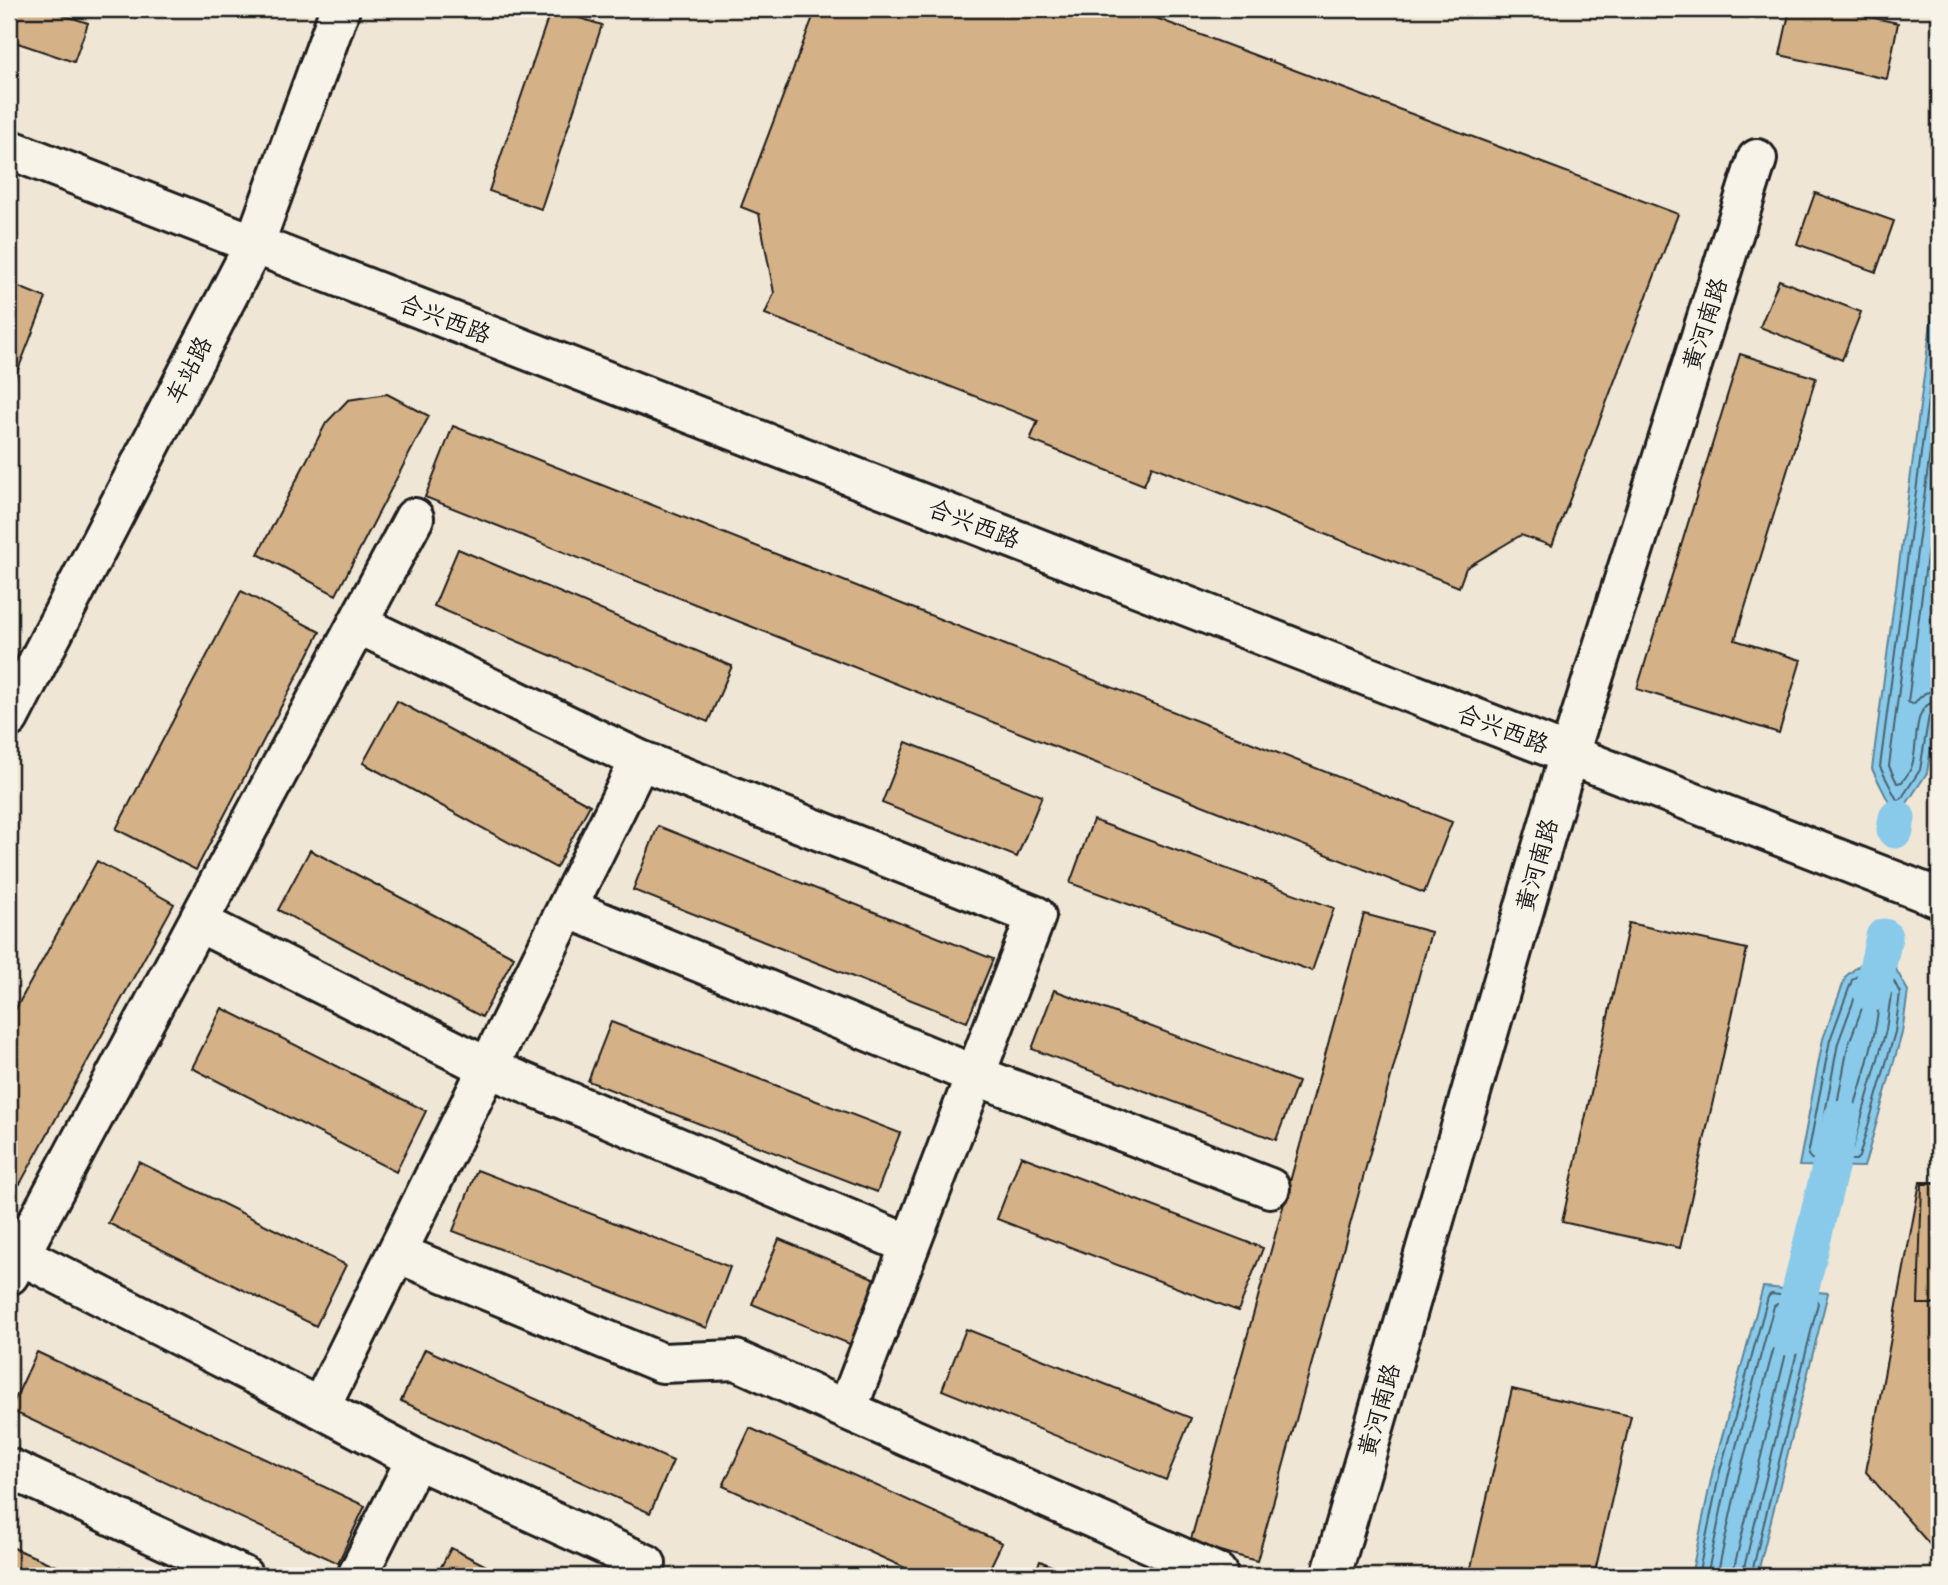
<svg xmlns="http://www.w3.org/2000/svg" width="1948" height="1585" viewBox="0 0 1948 1585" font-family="Itim,'LXGW WenKai TC',sans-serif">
  <rect width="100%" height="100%" fill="#f0e6d5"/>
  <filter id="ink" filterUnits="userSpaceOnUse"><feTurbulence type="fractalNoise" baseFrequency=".0143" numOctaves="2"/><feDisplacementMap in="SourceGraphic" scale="14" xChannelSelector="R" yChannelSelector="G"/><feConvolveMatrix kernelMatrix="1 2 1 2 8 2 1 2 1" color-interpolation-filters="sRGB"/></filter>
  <g filter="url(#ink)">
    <path fill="#89caea" stroke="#5d8498" stroke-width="2" d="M1939,262V695L1927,773L1897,818L1872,769Z
      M1883,946L1908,991L1902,1033L1864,1167L1799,1166L1823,1039L1846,976Z
      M1763,1287L1828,1293L1757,1576H1691L1713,1470Z"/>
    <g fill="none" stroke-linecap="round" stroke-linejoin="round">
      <path stroke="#48626e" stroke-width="2" d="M1939,316L1880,767L1897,800L1901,799L1920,770L1929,715L1933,711L1939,710
        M1939,383L1889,766L1897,783L1902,782C1905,778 1909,773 1911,768C1920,748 1909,703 1939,701
        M1939,463L1908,702L1913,704L1925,693L1939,690
        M1878,959L1883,960L1900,993L1895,1032L1859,1157L1856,1160L1811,1159L1808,1155L1830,1040L1852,980Z
        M1875,972L1880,973L1891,994L1886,1030L1853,1148L1850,1151L1821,1150L1819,1146L1838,1043L1859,986Z
        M1872,988L1876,989C1888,1008 1852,1112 1845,1138L1834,1140L1831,1136L1848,1046L1868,992Z
        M1698,1576L1720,1471L1768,1297L1771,1294L1815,1299L1818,1303L1751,1576
        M1707,1576L1729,1473L1774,1306L1777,1304L1804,1306L1807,1311L1742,1576
        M1717,1576L1739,1476L1782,1318L1784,1315L1791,1316L1794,1320L1732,1576"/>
      <path stroke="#89caea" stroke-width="37" d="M1895,830L1897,818
        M1872,993L1884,937
        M1789,1337L1842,1118"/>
    </g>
    <path fill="#d5b187" stroke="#1c1c1c" stroke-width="2" d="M9,9H45L88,23L74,62L9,40Z
      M551,9L602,25L541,209L489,191Z
      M816,9H1132L1678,214L1552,546L1521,535L1466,568L1459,587L1152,466L1144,485L1030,440L1038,421L765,314L774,293L759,214L741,207Z
      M1790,9H1832L1898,23L1887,79L1780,55Z
      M1815,193L1894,221L1876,272L1797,244Z
      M1779,280L1861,312L1842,360L1760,327Z
      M9,283L46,298L9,393Z
      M1740,354L1816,378L1735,640L1801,660L1779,733L1637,689Z
      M387,394L429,416L336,595L258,554L326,423L348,400Z
      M453,426L1452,822L1424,893L425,497Z
      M458,549L732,666L708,722L434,606Z
      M241,591L320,632L196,870L116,829Z
      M397,701L590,805L556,868L363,763Z
      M906,742L1042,796L1017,857L882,803Z
      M1093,820L1334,908L1312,971L1070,883Z
      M658,826L993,959L967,1022L633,890Z
      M310,850L514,957L482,1017L278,910Z
      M97,861L174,904L20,1184L9,1178V1021Z
      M1364,914L1431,932L1257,1561L1190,1543Z
      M1629,923L1747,949L1680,1248L1562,1222Z
      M1054,990L1298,1082L1276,1140L1032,1049Z
      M222,1008L426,1111L396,1172L192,1068Z
      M611,1022L900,1133L877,1192L588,1081Z
      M1021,1156L1263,1248L1238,1311L997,1219Z
      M139,1162L346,1265L316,1326L108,1223Z
      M477,1170L730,1267L707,1328L453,1231Z
      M1920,1182H1939V1555L1866,1472Z
      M1922,1184H1939V1304H1918Z
      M779,1239L878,1280L852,1345L752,1304Z
      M966,1329L1191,1418L1166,1480L942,1390Z
      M425,1349L673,1461L650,1513L401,1401Z
      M37,1352L365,1506L338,1563L10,1410Z
      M1512,1389L1631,1416L1594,1576H1469Z
      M750,1428L1002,1543L986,1576H923L723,1486Z
      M9,1546L79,1576H9Z
      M451,1548L506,1576H436Z
      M1040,1561L1074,1576H1033Z"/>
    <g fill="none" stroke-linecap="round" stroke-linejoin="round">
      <g stroke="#1c1c1c" stroke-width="44">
        <path id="minor" d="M9,149L1939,898
          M358,624L640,760
          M9,718L254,245L340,9
          M567,908L975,1075L1270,1188
          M198,922L489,1068L910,1245
          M9,1249L320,1408L640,760L1036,916L847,1410L1217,1573
          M397,1253L662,1363L736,1360L847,1410
          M9,1275L414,518
          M320,1408L416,1459
          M9,1468L243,1576
          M357,1576L416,1459L646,1564
          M1331,1576L1569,754L1757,159"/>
      </g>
      <use href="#minor" stroke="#f7f3e8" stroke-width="38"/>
    </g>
  </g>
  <g text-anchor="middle" stroke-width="7" stroke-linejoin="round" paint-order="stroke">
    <g font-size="24" fill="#1c1c1c" stroke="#f7f3e8">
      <text transform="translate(445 319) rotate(21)" y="8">合兴西路</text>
      <text transform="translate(1705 324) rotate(-72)" y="8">黄河南路</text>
      <text transform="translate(189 370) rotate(-63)" y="8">车站路</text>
      <text transform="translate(974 524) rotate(21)" y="8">合兴西路</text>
      <text transform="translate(1503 729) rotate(21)" y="8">合兴西路</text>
      <text transform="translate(1537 865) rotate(-74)" y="8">黄河南路</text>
      <text transform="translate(1379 1410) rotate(-74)" y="8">黄河南路</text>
    </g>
  </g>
  <rect width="1948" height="1585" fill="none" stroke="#f7f3e8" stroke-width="35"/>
  <rect x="18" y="18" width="1913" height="1550" fill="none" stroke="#1c1c1c" stroke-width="2.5" filter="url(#ink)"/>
</svg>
